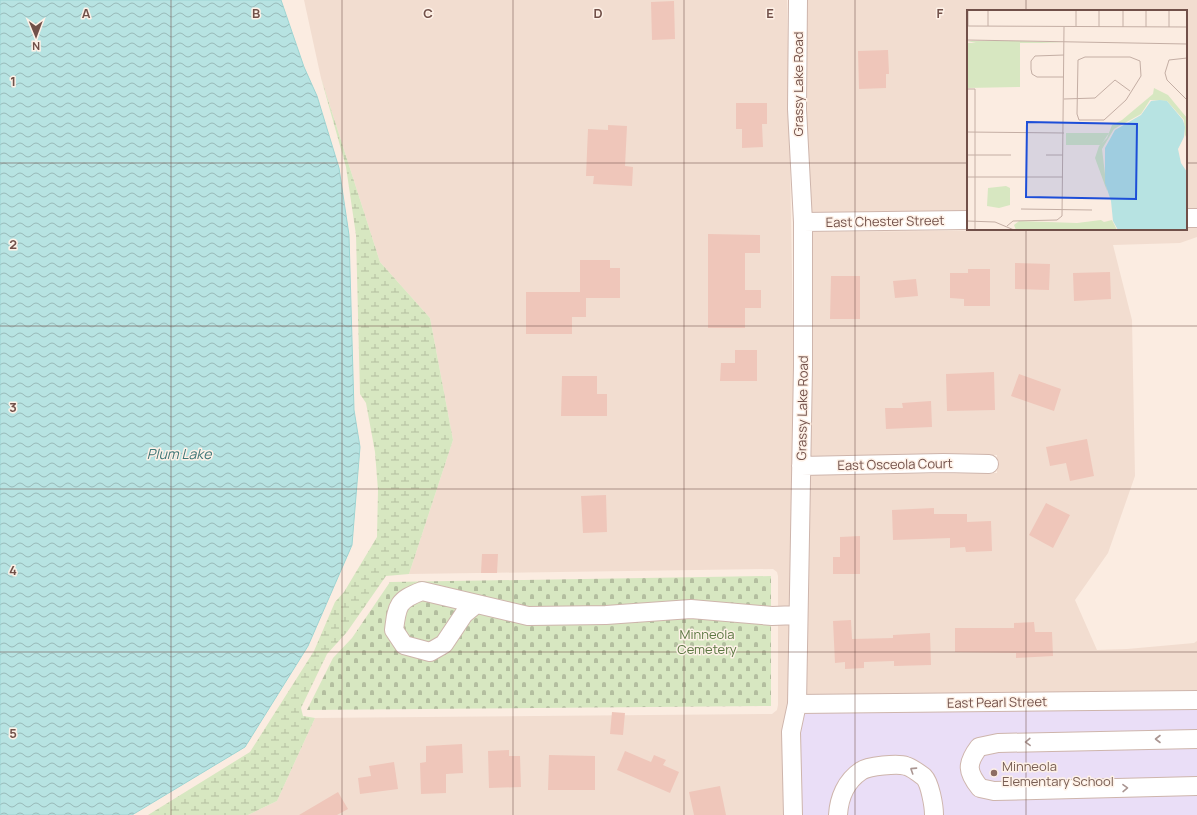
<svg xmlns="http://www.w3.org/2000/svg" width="1197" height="815" viewBox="0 0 1197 815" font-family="Manrope,sans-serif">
  <defs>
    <pattern id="wetland-marsh" width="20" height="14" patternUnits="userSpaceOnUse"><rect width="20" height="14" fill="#d7e7c1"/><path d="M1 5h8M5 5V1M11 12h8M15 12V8" fill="none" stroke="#b3be9f"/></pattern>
    <pattern id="cemetery-stones" width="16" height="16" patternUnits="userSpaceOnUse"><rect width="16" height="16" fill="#d7e7c1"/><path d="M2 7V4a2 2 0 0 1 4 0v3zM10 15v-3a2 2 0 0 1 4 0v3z" fill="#b3be9f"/></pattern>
    <pattern id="water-waves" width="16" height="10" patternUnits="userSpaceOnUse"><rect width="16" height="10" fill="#b7e3e2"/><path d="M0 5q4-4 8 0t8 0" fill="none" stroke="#99bab9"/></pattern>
  </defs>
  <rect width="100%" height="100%" fill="#fbece1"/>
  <path fill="#f2ddd0" d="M304,0H787L794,382L789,705L784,815H248L277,801L315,718L772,714L777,710L778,705V576L777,572L773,569L409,574L453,440L430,318L380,262L321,78Z
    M807,0H1197V209H1186V11H968V211L811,213L805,109Z
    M1186,227H1197V237L1180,243L1113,245L1132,320L1135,476L1108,553L1075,600L1097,650L1127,649L1194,643L1197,641V691L805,695L809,475L997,473V455L943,454L809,456L811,232L1186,229Z"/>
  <path fill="#eadef7" d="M1197,700V815H793L797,704Z"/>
  <path fill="url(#wetland-marsh)" d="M321,78L380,262L430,318L453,440L409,574L386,576L347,632L327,654L301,708L303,716L315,718L277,801L248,815H148L250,752L314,651L335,602L344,592L377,537L378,490L375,452L366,403L360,394L356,235L346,167Z"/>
  <path fill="url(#cemetery-stones)" d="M771,576V706L307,710L333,658L352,638L390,582Z"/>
  <path fill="url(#water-waves)" stroke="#9ed5d3" d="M0,0H281L304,67L317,96L339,168L349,235L354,410L360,447L352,545L308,646L245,747L132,815H0Z"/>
  <path fill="#efc6ba" d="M674,1L675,39L652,40L651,2Z
    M888,50L889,74H886V88L859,89L858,51Z
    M736,103H767V124H762L763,147L742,148V129H736Z
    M608,125L627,126L625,166L633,167L632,186L593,184L594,176H586L588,129L608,130Z
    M708,234L760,235V253H745V290H761V308H745V328H708Z
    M580,260H610V268H620V298H586V317H572V334H526V292H580Z
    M1015,263L1050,264L1049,290L1015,289Z
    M968,269H990V306H964V299L950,298V273H968Z
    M1110,272L1111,299L1074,301L1073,273Z
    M831,276H860V319H830Z
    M916,279L918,296L895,298L893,281Z
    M735,350H757V381H720L721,363H735Z
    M994,372L995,410L947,411L946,374Z
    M1019,374L1061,389L1054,411L1011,396Z
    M562,376H597V394H607V416H561Z
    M931,401L932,427L886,429L885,408H903L902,403Z
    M1087,439L1094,476L1070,481L1066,463L1050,466L1046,447Z
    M606,495L607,532L583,533L581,496Z
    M1046,503L1070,515L1053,548L1029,535Z
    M934,508V514H967V522L991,521L992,551L966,552L965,547L950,548V538L893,540L892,510Z
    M860,536V574H833V557H840V537Z
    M482,554H498L497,573H481Z
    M851,620L852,639L893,638V635L930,633L931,665L894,666V661L864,662V668L845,669V662L835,663L833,621Z
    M1034,622L1035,632H1052L1053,656L1016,658V653L955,652V628H1014V623Z
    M612,712L625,713L623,735L610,734Z
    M462,744L463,773L446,774V793L421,794L420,763L426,762V746Z
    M509,750V756H520L521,787L489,788L488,751Z
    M625,751L651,762L654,755L666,760L663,765L679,772L670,793L617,770Z
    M549,755L595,756V790H548Z
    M394,762L398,789L360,794L358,778L371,776L369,766Z
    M720,786L726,815H694L689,792Z
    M338,792L348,809L337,815H299Z"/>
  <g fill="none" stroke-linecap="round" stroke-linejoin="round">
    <g stroke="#ceb5ac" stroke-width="20">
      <path id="minor" d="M1186,218H1197
        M803,222L968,220
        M801,466L943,463L989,464
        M475,605L464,614L444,644L430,652L404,645L394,630C397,605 398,600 422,591L528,616L606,615L691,609L772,616L798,615
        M797,704L1197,700
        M1197,739L998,743L979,747C966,764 967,772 980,788L994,791L1197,786
        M793,815L791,732L797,704L803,367V222L797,109L798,0
        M838,815C839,798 846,781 861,771C868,766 898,763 906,766C911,767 920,774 924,777C930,783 934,806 934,815"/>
    </g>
    <use href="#minor" stroke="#fff" stroke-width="18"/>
  </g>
  <defs><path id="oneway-chevron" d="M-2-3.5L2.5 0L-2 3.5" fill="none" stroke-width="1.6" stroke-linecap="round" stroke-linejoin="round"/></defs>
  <g stroke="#aa9692">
    <use href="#oneway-chevron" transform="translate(1158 739) rotate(180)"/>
    <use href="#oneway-chevron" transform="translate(1028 742) rotate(178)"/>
    <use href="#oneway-chevron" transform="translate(913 770) rotate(-147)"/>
    <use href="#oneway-chevron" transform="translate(1125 788) rotate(-1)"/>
  </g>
  <path fill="none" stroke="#715049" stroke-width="1" stroke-opacity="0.55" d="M171,0V815M342,0V815M513,0V815M684,0V815M855,0V815M1026,0V11M0,163H968M1186,163H1197M1026,229V815M0,326H1197M0,489H1197M0,652H1197"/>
  <circle fill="#8d6e63" stroke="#fef1e7" stroke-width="1.5" cx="994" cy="773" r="4"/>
  <g text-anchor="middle" stroke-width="3" stroke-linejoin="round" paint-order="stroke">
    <g font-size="13" fill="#715049" stroke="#fef1e7">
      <text transform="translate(798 84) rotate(-90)" y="5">Grassy Lake Road</text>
      <text transform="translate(885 221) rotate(-1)" y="5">East Chester Street</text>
      <text transform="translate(802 408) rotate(-89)" y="5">Grassy Lake Road</text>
      <text transform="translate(895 464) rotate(-1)" y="5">East Osceola Court</text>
      <text transform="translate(997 702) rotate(-1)" y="5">East Pearl Street</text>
    </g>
    <g font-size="13" fill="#5b7742" stroke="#fef1e7">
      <text x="707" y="639">Minneola<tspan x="707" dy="15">Cemetery</tspan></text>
    </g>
    <g font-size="13" fill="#785e54" stroke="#fef1e7" text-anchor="start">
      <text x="1002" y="771">Minneola<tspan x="1002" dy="15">Elementary School</tspan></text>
    </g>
    <g font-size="14" font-style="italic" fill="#3e7676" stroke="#fef1e7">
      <text x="179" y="459">Plum Lake</text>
    </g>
  </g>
  <g transform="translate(967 10)">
    <rect width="220" height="220" fill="#fbece1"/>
    <path d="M0,31H53L96,33H9Z" fill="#d7e7c1"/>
    <path d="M0,33H53V77L0,78ZM134,210L137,212L145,210L150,220H49L47,215L52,211L110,213Z" fill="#d7e7c1"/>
    <path d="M187,78L201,85L220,108V123L218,127L217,110L200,91L183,90L174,104L147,119L135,139L140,181L128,148L132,136L140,128L145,115L155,110L186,84ZM39,176L43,178V195L32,198L20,196L21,178Z" fill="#d7e7c1"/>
    <path d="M99,123H142L134,135H99Z" fill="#d7e7c1"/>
    <path d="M193,90L200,91L216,110L218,117L217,127L211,139L214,153L220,162V220H151L146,211L144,191L138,173V138L148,120L174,105L184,91Z" fill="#b7e3e2"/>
    <path fill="none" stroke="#c4aea4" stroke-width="1" d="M1,0V16M21,0V16M0,16L220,17M109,17V0M132,17V0M156,17V0M179,17V0M202,17V0M0,30L220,34M97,45L68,46L64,51V59L65,64L70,67H97M163,47L173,51L174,66L159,90L137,110H112L110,104L111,50L118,47ZM220,48L202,50L198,63L200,70L220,90M0,79H8V220M97,89L128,88L148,70L163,81M0,122L97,123M0,145H44M79,145H96M0,167H96M54,199L125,200M0,211L28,212L47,220M40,216L46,211L90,210L95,206L97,17"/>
    <path fill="#1d4ed8" fill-opacity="0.15" stroke="#1d4ed8" stroke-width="2" d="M60,112L170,114L169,189L59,187Z"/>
    <rect width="220" height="220" fill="none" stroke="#715049" stroke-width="2"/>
  </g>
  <g font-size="13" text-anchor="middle" font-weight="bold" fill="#715049" stroke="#fef1e7" stroke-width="3" stroke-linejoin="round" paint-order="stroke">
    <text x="86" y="18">A</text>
    <text x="256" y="18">B</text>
    <text x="428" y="18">C</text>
    <text x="598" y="18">D</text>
    <text x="770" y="18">E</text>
    <text x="940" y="18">F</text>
    <text x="13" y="86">1</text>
    <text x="13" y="249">2</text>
    <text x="13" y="412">3</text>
    <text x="13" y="575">4</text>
    <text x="13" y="738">5</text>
  </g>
  <g transform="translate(36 36) rotate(179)" stroke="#fef1e7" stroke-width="3" paint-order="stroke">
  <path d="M0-3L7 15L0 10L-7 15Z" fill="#715049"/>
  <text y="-6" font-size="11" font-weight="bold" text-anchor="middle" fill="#715049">N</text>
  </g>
</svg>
